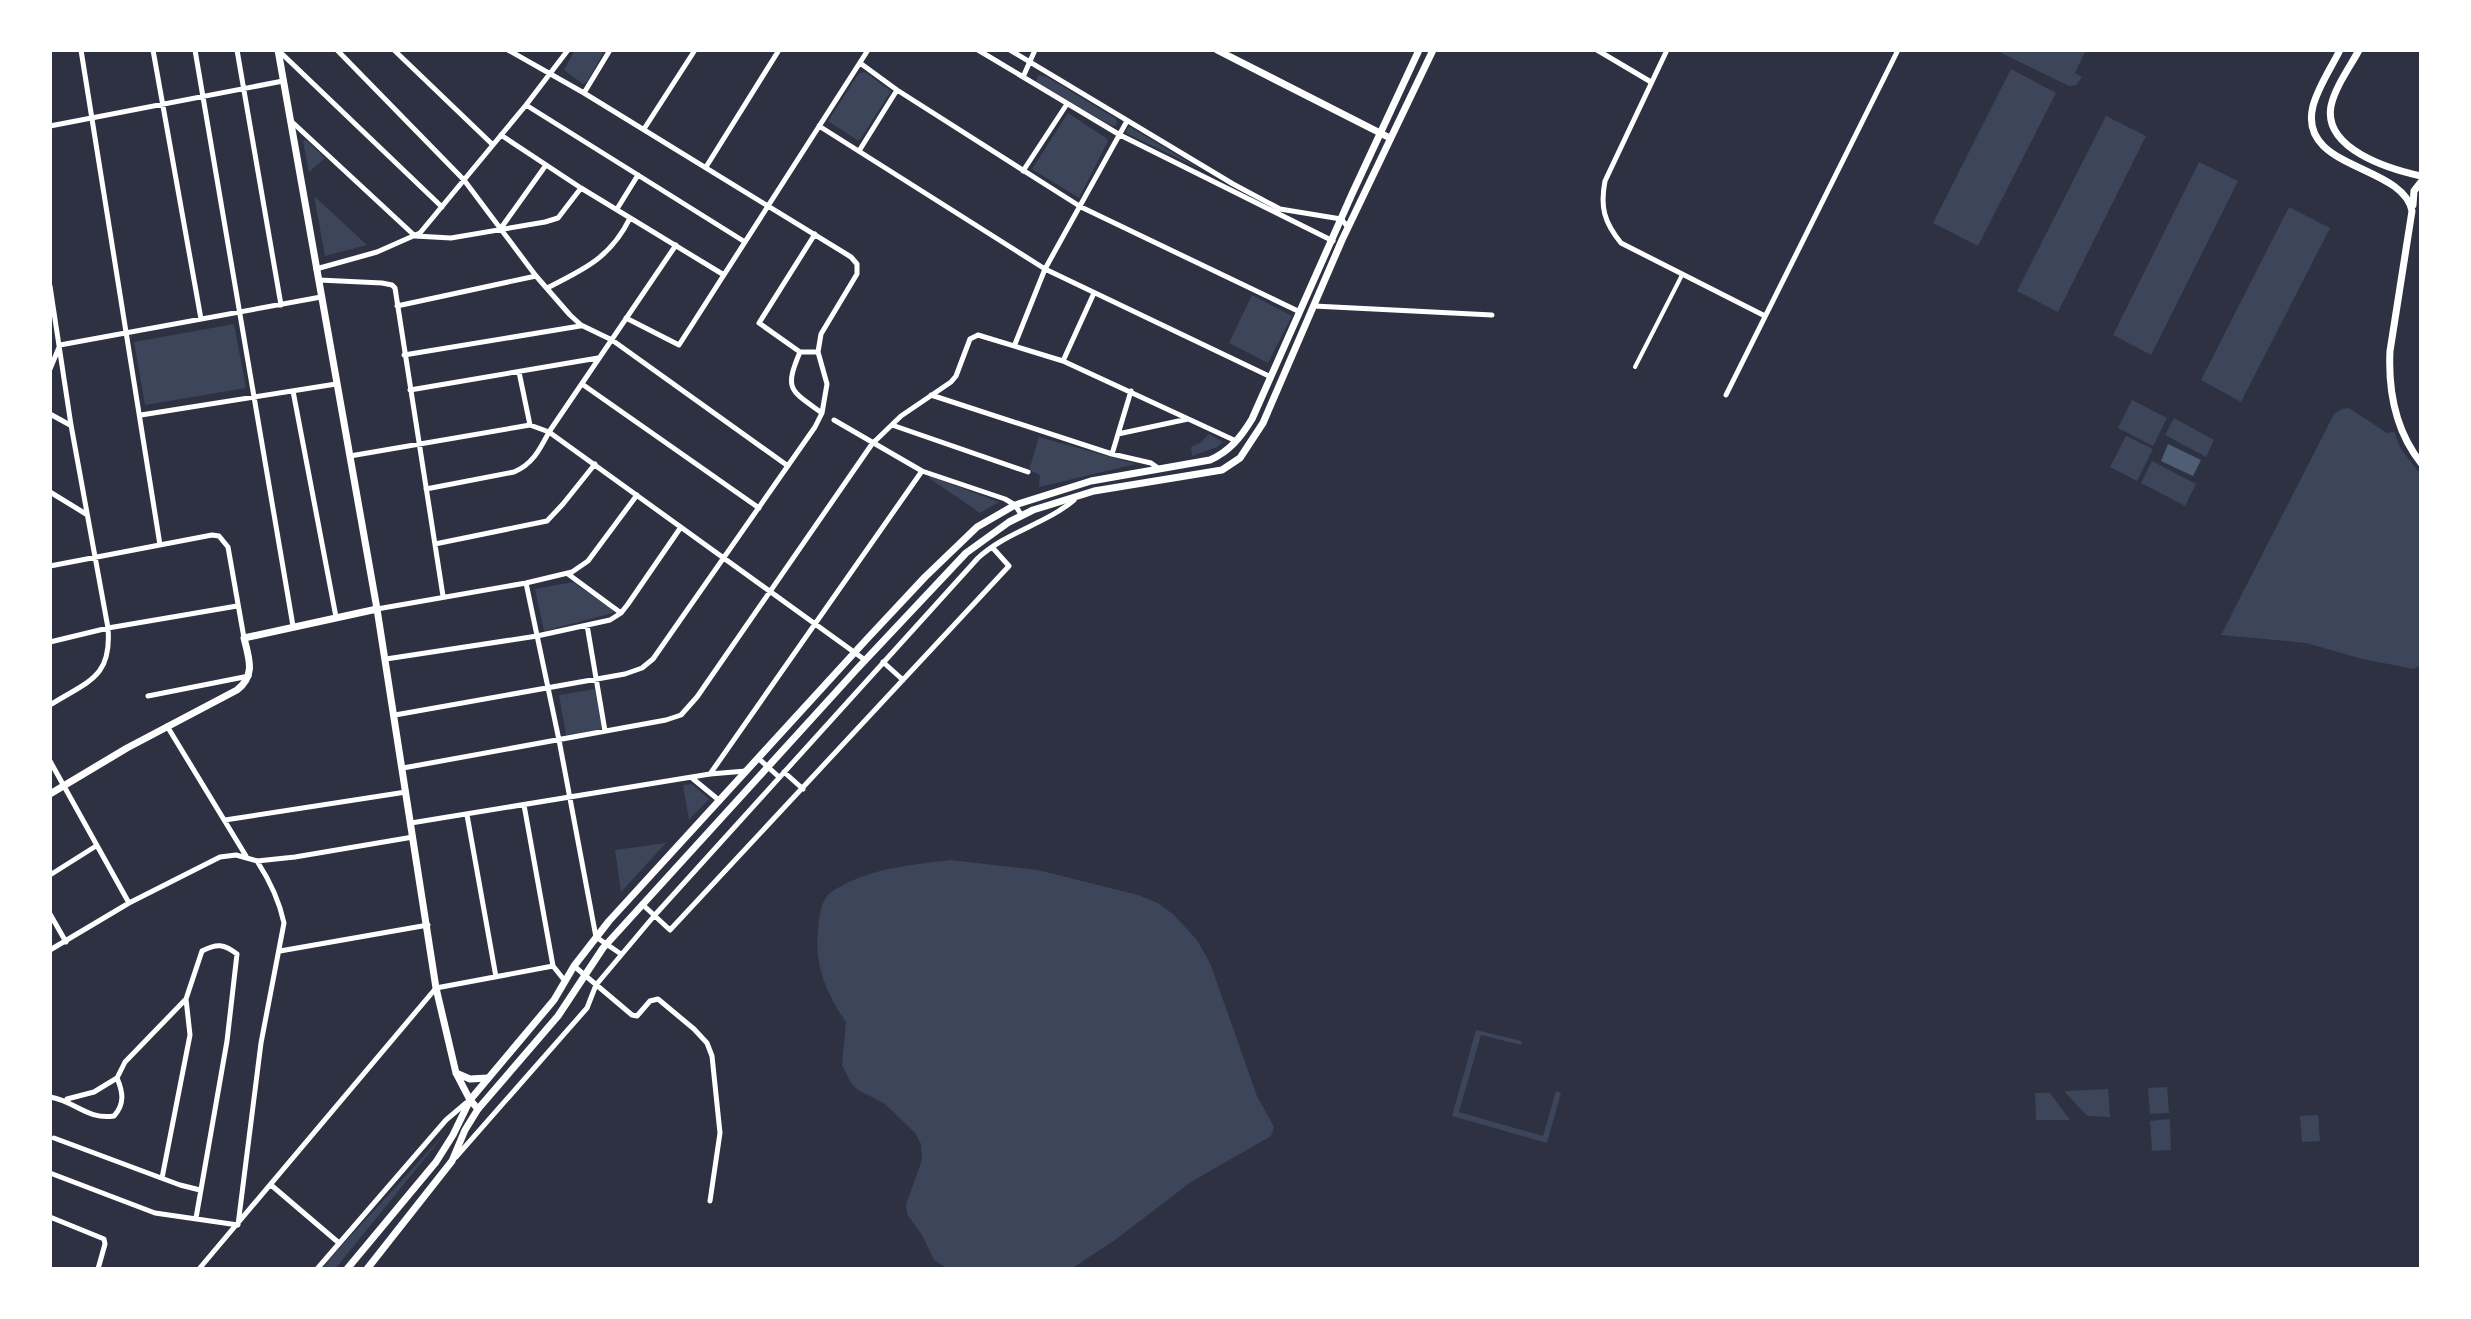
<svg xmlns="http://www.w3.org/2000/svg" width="2471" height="1319" viewBox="0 0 2471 1319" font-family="Ubuntu,sans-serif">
  <rect width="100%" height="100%" fill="#2d3142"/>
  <path fill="#3c4559" d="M575,50H605L587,82L583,84L564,70Z
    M1995,50H2086L2075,73L2082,77L2076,85L2069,86Z
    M2011,69L2056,93L1978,246L1933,223Z
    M865,72L891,91L860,140H857L828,121L859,73Z
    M1038,75L1047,77L1115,118L1117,121L1116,126L1110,125L1039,84L1036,81Z
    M1068,113L1106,138L1108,141L1079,198L1032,169Z
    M2106,116L2146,136L2058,312L2017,291Z
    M1128,127H1130L1202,170L1126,133Z
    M306,140L325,158L309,172L303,141Z
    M2199,162L2238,181L2151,355L2113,335Z
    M314,196L367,245L325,256Z
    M2289,207L2330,228L2241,402L2201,380Z
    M1252,295L1292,316L1268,363L1229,343Z
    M234,324L246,388L145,405L134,342Z
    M2132,400L2167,418L2153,446L2118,428Z
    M2349,408L2387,433L2394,432L2401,449L2421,475V665L2414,669L2362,659L2306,643L2221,635L2334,414L2342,409Z
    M2174,418L2214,440L2206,457L2165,435Z
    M1209,434L1223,442L1217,447L1192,456L1191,447L1200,443Z
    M2126,436L2153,449L2137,481L2110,467Z
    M1039,437L1136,464L1039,487L1040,475L1029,470Z
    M2152,461L2196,484L2185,506L2141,483Z
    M930,476L933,477L999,502L980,513L929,478Z
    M573,582L613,610V613L544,631L535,589Z
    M595,689L602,729L566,735L559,695Z
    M692,784L709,799L689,820L683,785Z
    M666,843L621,892L615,850Z
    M951,860L1038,870L1138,895L1158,903L1174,915L1197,940L1210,963L1257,1096L1274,1127L1271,1136L1191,1182L1115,1240L1071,1269H948L934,1260L922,1235L907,1214L906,1204L922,1160L921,1144L915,1133L885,1104L858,1090L851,1083L842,1065L846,1022C827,994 814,966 818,930C819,918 820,905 828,895C831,891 838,888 843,885C878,867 912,865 951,860Z
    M1476,1030L1522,1041L1521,1045L1481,1035L1459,1112L1543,1136L1556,1091L1561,1093L1547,1143L1452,1116Z
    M2167,1087L2169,1113L2150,1114L2148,1088Z
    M2108,1089L2110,1117L2087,1116L2064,1091Z
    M2035,1093H2050L2070,1120H2036Z
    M2318,1115L2320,1141L2302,1142L2300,1116Z
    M2170,1119L2171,1150L2152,1151L2150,1121Z
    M447,1131L335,1269H322L335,1253Z"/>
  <path fill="#4f5d75" d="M2168,444L2201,460L2193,476L2161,461Z"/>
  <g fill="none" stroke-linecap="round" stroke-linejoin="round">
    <path stroke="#fff" stroke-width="4" d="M1635,367L1682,275"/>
    <path stroke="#fff" stroke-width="5" d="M81,50L160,545
      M153,50L201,319
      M195,50L293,626
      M237,50L281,305
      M337,50L464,180L536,276L570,315L581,325L612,340L788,466
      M394,50L493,145
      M978,50L1120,135L1333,241
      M1010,50L1233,184L1280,209L1341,219L1348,227
      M1597,50L1651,82
      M1667,50L1605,181C1600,207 1604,222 1621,243L1765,316
      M279,51L442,207
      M860,63L897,90L1081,207L1300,312
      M1023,77L1035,50
      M584,93L610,50
      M526,105L745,242
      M291,121L415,236L451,238L545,222L558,218L581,188
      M50,126L283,81
      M819,126L1045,269L1271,377
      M644,129L695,50
      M501,135L581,188L724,275
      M859,151L897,90
      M706,167L779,50
      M1023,171L1067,104
      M617,209L638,175
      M501,228L546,165
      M815,234L759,323L800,352H818
      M316,269L377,252L420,233L526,105L568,50
      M319,280L382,283L392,285L395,288L443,596
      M50,286L71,425L108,628C112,678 88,681 50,705
      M547,288C585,269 611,257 630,218
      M397,306L536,276
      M1314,306L1492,315
      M626,318L679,345L868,50
      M1015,344L1045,269L1127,121
      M60,345L321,297
      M800,352C784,390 790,390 822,413
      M404,355L580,326
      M1063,361L1094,293
      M50,369L60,345
      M519,372L530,425
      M582,384L759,508
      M410,390L598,358
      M293,391L336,617
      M931,395L1112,454L1151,463L1158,468
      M1726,395L1898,50
      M50,414L70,425
      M141,415L336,384
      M834,420L922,471L1005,499L1015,505L1022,516
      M892,425L1028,472
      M1118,434L1188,419
      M1112,454L1131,391
      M350,456L530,425L549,432L865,660
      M426,489L514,472C533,464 540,449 549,432L676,245
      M50,492L86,514
      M435,544L547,521L563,504L595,464
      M50,566L212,535L219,536L228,547L244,638
      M568,574L621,613
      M526,583L559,740L596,937L621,954
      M377,609L526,583L572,572L588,561L637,495
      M587,625L605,731
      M50,642L108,628L237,606
      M386,659L537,636L610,620L621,613L628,604L681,527
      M883,662L903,680
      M148,696L249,676
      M395,715L625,674L642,668L653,659L815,427L822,413L827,384L818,352L821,334L857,274V264L851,257L584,93L508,50
      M167,726L246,856
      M759,759L779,777
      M50,761L129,903
      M403,768L666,720L681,715L697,697L872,444L901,416L951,382L956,376L970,339L978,335L1063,361L1236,441
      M784,772L803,789
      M710,774L922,471
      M692,778L720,801
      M524,805L553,966L565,981
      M467,815L496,977
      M225,820L406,792
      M411,823L710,774L746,771
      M50,875L96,846
      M642,904L670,930L1009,566L992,547
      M50,914L66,942
      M50,950L129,903L220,857L236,855L257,861L295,857L413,837
      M280,951L428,925
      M574,966L632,1015L637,1016L650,1001L658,999L694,1029L707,1043L712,1056L720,1133L710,1201
      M50,1097C75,1101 87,1120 114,1116C125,1104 123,1092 117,1078L125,1062L186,999
      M67,1099L94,1092L117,1078
      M54,1138L180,1185L200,1190
      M456,1157L587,1008L596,985L654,916L978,558C1006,532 1046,524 1074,500
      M50,1173L155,1213L238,1225L261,1043L284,923C279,899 270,881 257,861
      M162,1178L190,1035L186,999L202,951C217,943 224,944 237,954L227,1041L196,1218
      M271,1185L339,1243
      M50,1217L104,1239L105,1244L98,1269
      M199,1269L436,988L553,966
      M317,1269L446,1120L466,1103"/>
    <path stroke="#fff" stroke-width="7" d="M278,50L377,609L436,988L456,1073L470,1100L478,1109
      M1217,50L1390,138
      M50,794L127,748L237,690C256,675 249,659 244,638L377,609
      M456,1073L470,1079L488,1078"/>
    <path stroke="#fff" stroke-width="7" d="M2340,50C2331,68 2318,87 2313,106C2297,170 2403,164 2412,211L2390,351C2388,392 2395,430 2421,463
      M2359,50C2350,67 2335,87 2331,106C2323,149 2389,169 2421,176
      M2413,205L2414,191L2421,182
      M347,1269L436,1162L453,1135L470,1100L554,1000L574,966L609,921L866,640L925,577L977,527L1015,505L1091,481L1210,460C1230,451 1241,437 1252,419L1352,194L1419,50
      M367,1269L452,1161L465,1130L478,1109L558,1016L603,948L856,670L966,553L1009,522L1033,510L1094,491L1222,470L1240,458L1263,423L1342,240L1433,50"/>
  </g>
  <rect width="2471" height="1319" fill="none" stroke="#ffffff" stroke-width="104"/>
</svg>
